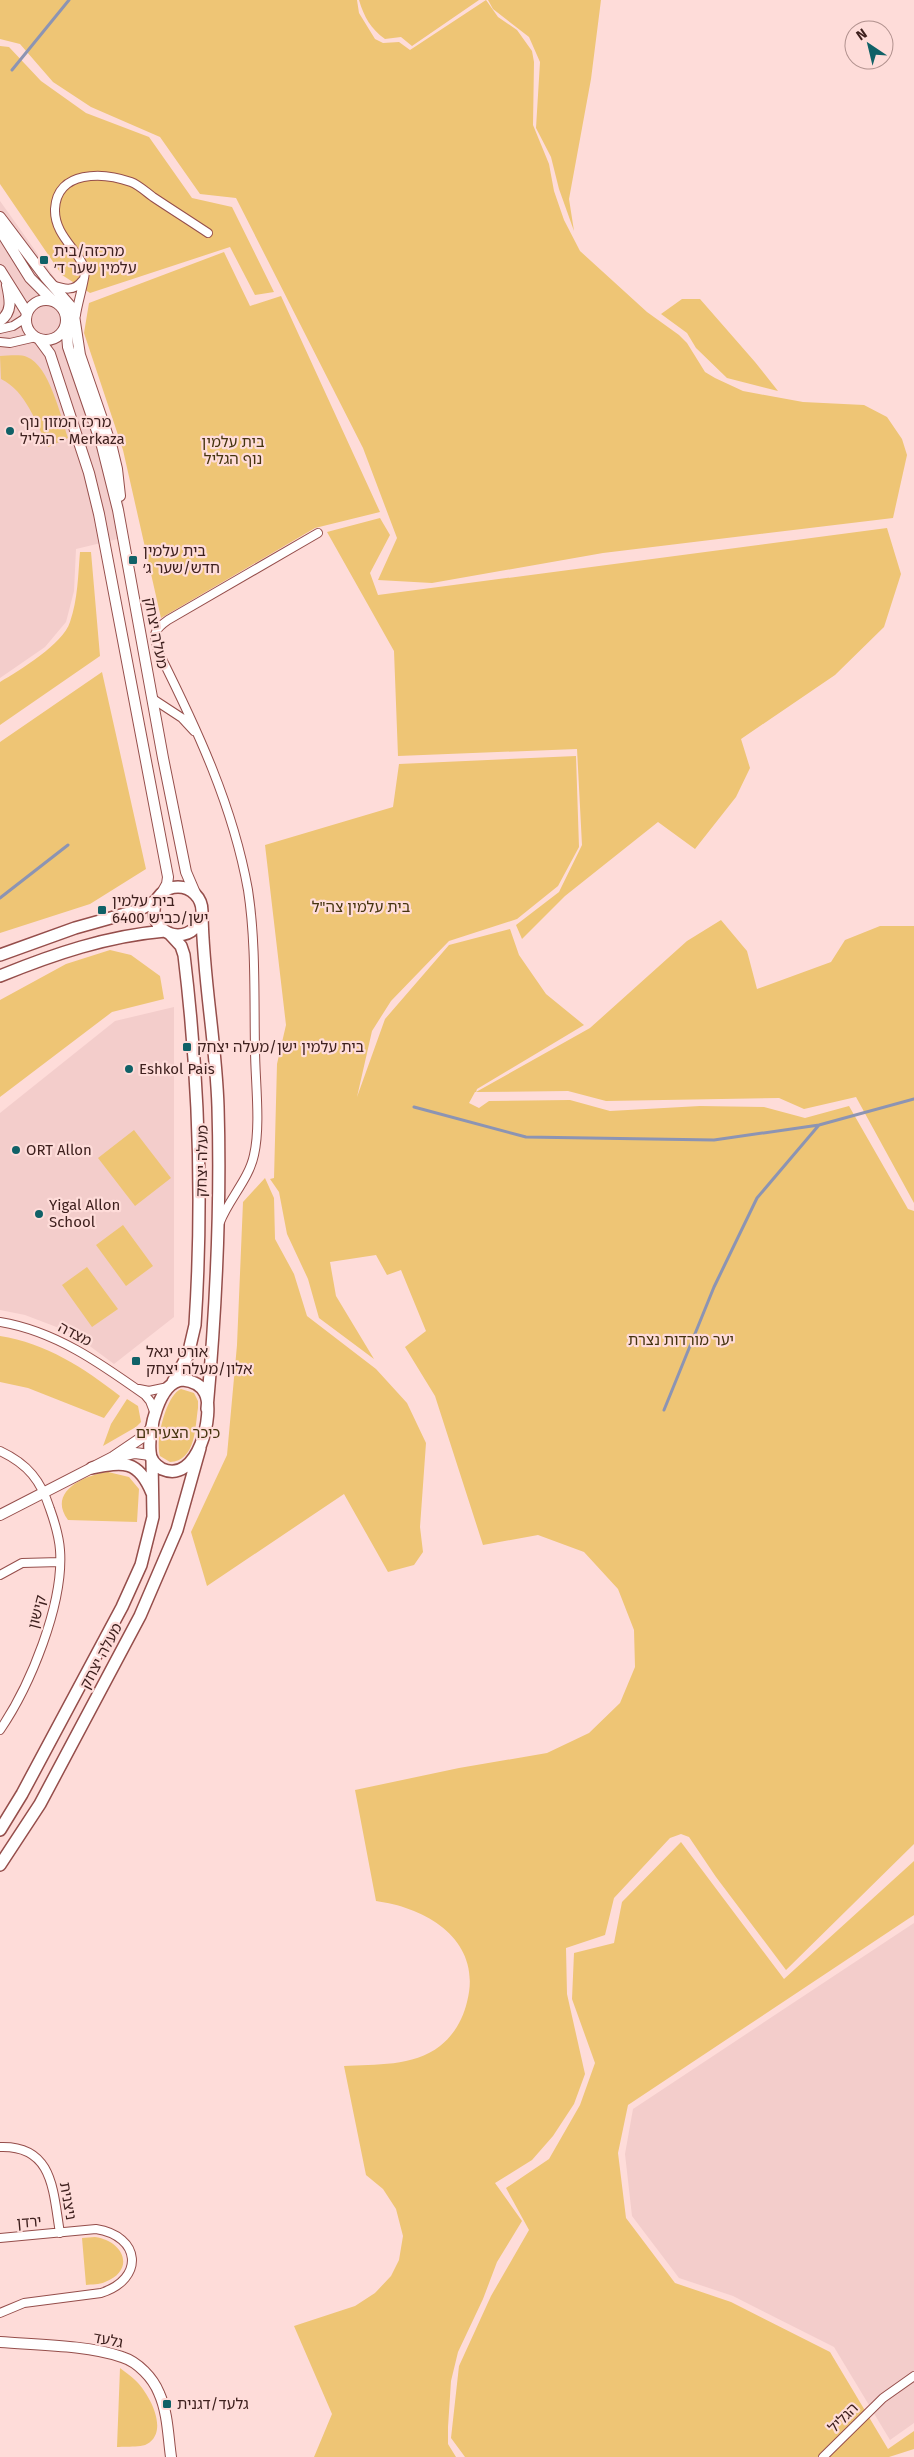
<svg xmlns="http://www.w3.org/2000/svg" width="914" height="2457" viewBox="0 0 914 2457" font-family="'Fira Sans','Noto Sans Hebrew',sans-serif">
  <rect width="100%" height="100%" fill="#fedcd9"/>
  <path fill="#f3cdcb" d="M0,201L76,308L82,344L122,479L126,537L76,549L74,591L66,622L45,647L0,678Z
    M174,1007V1317L114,1364L87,1344L59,1328L25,1315L0,1310V1113L115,1021Z
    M914,1923V2423L890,2440L834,2347L733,2296L679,2278L632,2216L625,2154L633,2109Z"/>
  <path fill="#eec575" d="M0,0H357L359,13L375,39L383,43L399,42L410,50L486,0L498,17L517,30L532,51L534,62L533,125L549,164L554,191L564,220L580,251L647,312L679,335L687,343L705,372L715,378L743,391L759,394L803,402L864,405L887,417L902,439L907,455L893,518L603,553L432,583L378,580L397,538L363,448L236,198L200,194L160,137L91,107L53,82L20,44L0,39Z
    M359,0H479L412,46L401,37L385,39C371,29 364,17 359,0Z
    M488,0H601L591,79L569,199L574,231L559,189L551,157L536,128L540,62L529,37L493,9Z
    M0,46L9,47L41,81L86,113L149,137L192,198L232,207L274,292L255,295L230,247L90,293L62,275L0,184Z
    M224,252L250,306L281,296L380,512L315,528L161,618L123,450L84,333L89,303Z
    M682,299H700L755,362L778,391L727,378L696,348L687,333L661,314Z
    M0,356C8,356 20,354 27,357C49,365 61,417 68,438L48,447C36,423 26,391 1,379Z
    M380,518L390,535L370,573L378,595L887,528L901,574L884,627L835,675L741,739L750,768L736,797L695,849L658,822L565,896L522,939L516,925L559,892L582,845L577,749L398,756L394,651L327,532Z
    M80,552H91L100,656L0,725V682C20,670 63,644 70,622C78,599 78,575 80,552Z
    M102,672L146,869L90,904L0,933V742Z
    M576,756L579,847L558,886L517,919L449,941L391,1001L372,1031L357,1097L385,1019L449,945L510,929L519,955L546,994L584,1025L477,1089L476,1092L590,1028L687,941L721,920L747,951L757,989L831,962L845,940L880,926H914V1203L856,1097L804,1109L779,1098L606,1101L568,1091L476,1092H475L469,1103L479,1108L489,1101L570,1100L610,1111L700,1106L764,1107L805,1118L849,1106L908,1209L914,1211V1844L786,1970L716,1877L689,1837L681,1834L670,1838L614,1898L605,1935L566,1948L567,1994L585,2074L574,2104L553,2136L532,2160L495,2183L522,2221L497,2262L483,2299L458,2352L451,2381L448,2427V2444L456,2457H314L332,2414L294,2326L355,2306L375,2293L391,2276L399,2260L403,2236L396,2209L383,2189L366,2175L344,2066C375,2064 413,2067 440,2046C454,2035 463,2019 467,2002C483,1941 428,1908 376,1901L355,1790L459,1768L547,1753L589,1733L620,1703L635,1667L634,1630L618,1589L584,1552L538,1535L483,1545L435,1396L405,1347L426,1331L401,1270L387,1275L376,1255L330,1262L336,1296L374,1359L319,1318L308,1279L287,1234L279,1192L270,1179L274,1178L277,1064L286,1025L265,845L393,807L399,764Z
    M110,950L131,955L160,976L164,999L112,1012L0,1097V1000L66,964Z
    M134,1130L171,1178L135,1206L98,1158Z
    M265,1178L274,1198L275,1239L294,1274L307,1316L376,1369L407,1403L426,1443L420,1527L423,1552L414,1565L388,1572L344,1494L207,1586L191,1532L227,1455L237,1345L243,1202Z
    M123,1225L153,1266L126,1286L96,1245Z
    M87,1267L118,1309L92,1327L62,1285Z
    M0,1336C46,1343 84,1368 120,1396L104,1418L28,1388L0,1382Z
    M181,1389L194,1393L198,1401V1408C195,1427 196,1461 170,1462L160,1456C155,1441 166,1395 181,1389Z
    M127,1399L138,1406L141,1422L136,1427L103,1446L111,1424Z
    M108,1472L129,1477L139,1489L137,1522L68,1520C47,1492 84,1475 108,1472Z
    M681,1842L784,1979L914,1861V1915L628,2105L618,2153L626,2218L675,2283L731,2302L830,2352L888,2449L914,2431V2449L889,2457H465L451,2438L459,2366L491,2296L529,2230L506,2188L549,2159L580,2105L595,2063L572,1999L574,1953L614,1943L622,1902Z
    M95,2237C124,2241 136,2270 105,2282C99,2285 92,2284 86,2285L82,2238Z
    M120,2368C125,2372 131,2376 135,2380C149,2393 170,2431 147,2444C140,2448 125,2446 117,2447Z"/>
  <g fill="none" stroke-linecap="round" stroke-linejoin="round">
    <path stroke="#8c94b3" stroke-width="3" d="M12,70L69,0
      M0,898L68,845
      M414,1107L526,1137L714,1140L819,1125L914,1099
      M664,1410L714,1287L757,1198L819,1125"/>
    <g stroke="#954e4b" stroke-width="10">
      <path id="minor" d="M52,285C64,289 74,292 82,281
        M76,315C77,305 86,276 85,270C80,251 54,236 55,209C57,170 103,172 131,182C139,185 146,192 153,197C171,209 190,221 208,233
        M0,329L13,326L27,317
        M0,342L10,343L36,337
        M153,699L182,718L194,731
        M220,1222C229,1199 249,1179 254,1155C261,1125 255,1080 255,1049C254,997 256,942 248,890C233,806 197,729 159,653C154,635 151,632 168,620L318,533
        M0,1322C55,1331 100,1363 145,1395L150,1401L155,1414
        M139,1389L149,1391L168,1387
        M0,1451C28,1464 41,1481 50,1509C55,1523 59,1536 60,1550C64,1604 30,1686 0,1730
        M0,1575L22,1563L60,1562
        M0,2147C54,2145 53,2192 60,2233
        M0,2238L96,2229C141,2236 145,2279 101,2293L24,2303L0,2313
        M823,2457L883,2398L914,2376"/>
    </g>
    <g stroke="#954e4b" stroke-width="12">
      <path id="tertiary" d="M0,217L46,278L73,309L80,355L112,448L117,469L120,496
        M0,230L30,278L53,301
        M0,270L27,313
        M26 320a20 20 0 1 1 40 0a20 20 0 1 1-40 0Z
        M0,321C13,312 10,299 7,285
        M66,323L68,347L102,446L118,510L163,758L186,872L195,893
        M39,339L50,354L89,473L99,514L168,877L167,884L162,893
        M118,1457L135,1453L150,1455
        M0,1515L113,1457L144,1436L153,1426
        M0,2342C37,2345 87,2345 122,2357C138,2362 153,2378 159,2393C168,2413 168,2436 171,2457"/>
    </g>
    <g stroke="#954e4b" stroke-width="14">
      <path id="secondary" d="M154 911a24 24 0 1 1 48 0a24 24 0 1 1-48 0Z
        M202,914C203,979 216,1042 218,1107C221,1208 216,1309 207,1409
        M169,933L181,946L184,955C199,1078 203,1202 195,1325L188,1355L173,1382
        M0,955L75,928L139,910L157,900
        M0,976C54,954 107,936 165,931
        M183,1380C192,1381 201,1385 205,1393C215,1413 198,1485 162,1469C155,1465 150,1459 150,1451C148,1431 159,1381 183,1380Z
        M92,1468C123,1462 138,1459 152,1493
        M0,1830L22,1794L122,1607L141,1565L153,1517L152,1460
        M0,1865L40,1804L140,1616L177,1530L200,1448"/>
    </g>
    <use href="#minor" stroke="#fff" stroke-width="8"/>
    <use href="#tertiary" stroke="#fff" stroke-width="10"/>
    <use href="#secondary" stroke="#fff" stroke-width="11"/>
  </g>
  <g fill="#106167" stroke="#fedcd9" stroke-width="2">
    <rect x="39" y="255" width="10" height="10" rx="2.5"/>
    <circle cx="10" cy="431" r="5"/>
    <rect x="128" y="555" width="10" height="10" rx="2.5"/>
    <rect x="97" y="905" width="10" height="10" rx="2.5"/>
    <rect x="182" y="1042" width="10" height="10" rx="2.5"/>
    <circle cx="129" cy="1069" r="5"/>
    <circle cx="16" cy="1150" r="5"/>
    <circle cx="39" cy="1214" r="5"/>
    <rect x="131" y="1356" width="10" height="10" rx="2.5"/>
    <rect x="162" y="2399" width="10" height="10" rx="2.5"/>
  </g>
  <g text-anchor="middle" stroke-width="4.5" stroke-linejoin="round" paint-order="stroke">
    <g font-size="15" fill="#3e201e" stroke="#fedcd9" text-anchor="start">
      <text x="54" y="256">מרכזה/בית<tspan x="54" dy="17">עלמין שער ד׳</tspan></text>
      <text x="20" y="427">מרכז המזון נוף<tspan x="20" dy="17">הגליל - Merkaza</tspan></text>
      <text x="143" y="556">בית עלמין<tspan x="143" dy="17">חדש/שער ג׳</tspan></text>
      <text x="112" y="906">בית עלמין<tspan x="112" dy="17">ישן/כביש 6400</tspan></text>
      <text x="197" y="1052">בית עלמין ישן/מעלה יצחק</text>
      <text x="139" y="1074">Eshkol Pais</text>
      <text x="26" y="1155">ORT Allon</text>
      <text x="49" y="1210">Yigal Allon<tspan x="49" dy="17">School</tspan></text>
      <text x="146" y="1357">אורט יגאל<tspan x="146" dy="17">אלון/מעלה יצחק</tspan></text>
      <text x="177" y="2409">גלעד/דגנית</text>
    </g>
    <g font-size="15" fill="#45330e" stroke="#fedcd9">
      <text x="233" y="447">בית עלמין<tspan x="233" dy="17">נוף הגליל</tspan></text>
      <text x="361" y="912">בית עלמין צה"ל</text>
      <text x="681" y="1345">יער מורדות נצרת</text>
      <text x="178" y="1438">כיכר הצעירים</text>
    </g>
    <g font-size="15" fill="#3e201e" stroke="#fedcd9">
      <text transform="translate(156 633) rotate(79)" y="5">מעלה יצחק</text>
      <text transform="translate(202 1161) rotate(-89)" y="5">מעלה יצחק</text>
      <text transform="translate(75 1334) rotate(28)" y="5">מצדה</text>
      <text transform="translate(37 1612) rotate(-75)" y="5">קישון</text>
      <text transform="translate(101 1656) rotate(-62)" y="5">מעלה יצחק</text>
      <text transform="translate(68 2201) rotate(80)" y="5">ניצנית</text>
      <text transform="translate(29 2222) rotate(-5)" y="5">ירדן</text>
      <text transform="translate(108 2340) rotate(11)" y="5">גלעד</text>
      <text transform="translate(843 2418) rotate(-45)" y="5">הגליל</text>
    </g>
  </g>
  <g transform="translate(869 45) rotate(325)"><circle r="24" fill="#fedcd9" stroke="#b1918e"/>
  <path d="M0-4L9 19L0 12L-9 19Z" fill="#106167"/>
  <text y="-8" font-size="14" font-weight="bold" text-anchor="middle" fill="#3e201e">N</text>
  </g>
</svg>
